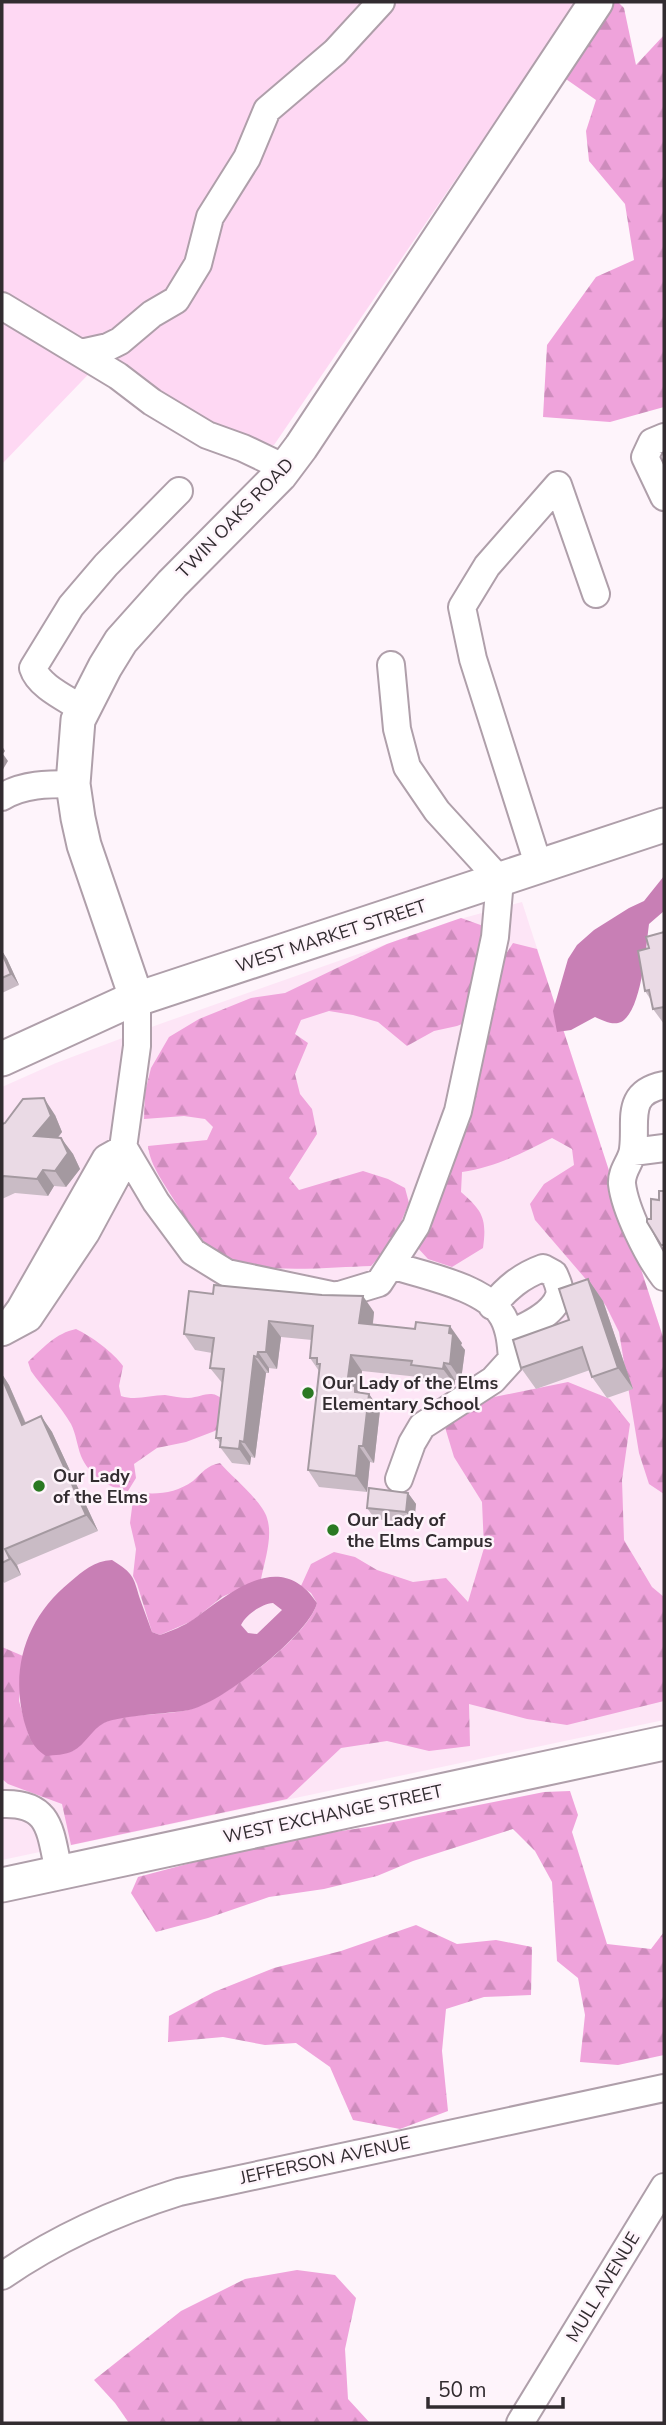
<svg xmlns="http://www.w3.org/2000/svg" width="666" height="2425" viewBox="0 0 666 2425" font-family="'Nunito Sans',sans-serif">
  <defs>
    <pattern id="forest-firs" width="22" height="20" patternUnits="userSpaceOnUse" patternTransform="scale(1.75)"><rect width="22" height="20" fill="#efa3db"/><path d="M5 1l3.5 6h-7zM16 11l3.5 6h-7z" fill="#cd8cbc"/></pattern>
  </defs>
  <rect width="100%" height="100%" fill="#fef4fb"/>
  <path fill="#fde5f6" d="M522,902L664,1340V1720L2,1860V1087L56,1063L157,1025L449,922Z"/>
  <path fill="#fed8f3" d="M2,2H577L274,445L260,447L188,424L106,356L2,464Z"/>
  <path fill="url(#forest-firs)" d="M609,2H618L624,8L636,65L664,35V407L610,422L543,417L547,345L596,277L634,260L625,204L589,161L586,131L596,100L563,77Z
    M461,918L489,928L467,1022L457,1026L434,1031L407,1046L378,1022L353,1015L329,1011L301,1020L295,1034L308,1043L295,1074L300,1094L312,1109L317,1134L289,1178L299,1190L363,1171L388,1179L405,1188L409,1203L392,1243L371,1266C324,1267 237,1279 199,1245C196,1242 181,1210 176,1203C166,1186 150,1166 148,1146L207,1140L213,1127L205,1119L184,1116L144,1119L145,1092L151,1068L169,1037L199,1019L251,998L285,993L387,944Z
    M513,943L537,949L664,1340V1494L649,1484L639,1453L619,1332L606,1306L590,1284L535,1220L530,1204L544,1184L574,1165L572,1149L552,1138C523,1153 495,1167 462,1172L461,1192C483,1211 487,1219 483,1248L452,1267L428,1259L416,1246L504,957Z
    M76,1329C91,1336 114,1353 123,1366L119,1386L121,1396C136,1401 150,1395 165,1395C173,1396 181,1398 188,1398C205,1397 210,1388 225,1401L220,1429L186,1442L157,1448L134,1464L136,1478L128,1491C109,1489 88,1474 81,1456C77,1445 76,1434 71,1424C60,1405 43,1388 31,1371L28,1362C43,1348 56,1333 76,1329Z
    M568,1382L610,1399L630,1424L622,1480L624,1540L652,1587L664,1597V1701L567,1725L527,1719L469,1704L470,1746L429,1751L387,1741L341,1748L287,1799L71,1845L62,1804L8,1784L2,1779V1647L23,1656L19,1701L29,1736L73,1751C82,1742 93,1728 105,1722C125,1713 168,1716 191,1709C224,1700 309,1636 317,1603L311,1593L301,1586L311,1564L334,1552L355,1557L377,1570L413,1582L446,1578L468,1602L484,1548L482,1502L454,1457L444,1424L494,1397Z
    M220,1463C232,1477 262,1501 267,1518C273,1536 265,1560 261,1579L222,1597L192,1621L160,1635L152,1632L137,1584L133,1576L136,1549L130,1523L134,1492C155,1495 175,1494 193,1481C203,1472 206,1466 220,1463Z
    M570,1791L578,1815L572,1832L607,1944L651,1949L664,1932V2055L618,2065L580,2062L585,2015L578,1978L557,1961L552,1882L535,1851L513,1829L413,1861L377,1876L324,1889L269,1897L208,1918L156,1932L131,1893L138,1877L274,1841L368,1827L544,1792Z
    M416,1925L457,1944L496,1940L532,1947L531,1995L484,1997L446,2009L442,2051L448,2111L400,2129L353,2120L330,2067L296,2043L265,2045L223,2037L168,2042L169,2016L214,1992L274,1968L341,1951Z
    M297,2270L335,2275L356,2298L345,2349L348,2399L370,2423H129L115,2403L94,2380L181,2311L245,2279Z"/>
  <path fill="#c87fb5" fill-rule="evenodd" d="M664,876V911L649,924C646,946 642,1011 621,1022C613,1026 602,1020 595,1017L571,1030L557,1032L553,1011L568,959L577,945L594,930L629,908L644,901Z
    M112,1560C134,1574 133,1576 140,1599C144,1610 148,1621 152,1632L160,1635C171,1631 184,1626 194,1619C231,1592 281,1548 317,1603C309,1635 221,1703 189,1710C168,1714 121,1715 104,1723C92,1729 85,1745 73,1751C66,1755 54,1755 46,1756C32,1747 29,1737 24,1721C10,1667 27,1617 70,1582C83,1571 94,1561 112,1560ZM273,1603L282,1610L257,1634L248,1633L241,1625C246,1615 261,1604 273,1603Z"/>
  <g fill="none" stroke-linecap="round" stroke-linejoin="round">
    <g stroke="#af9faa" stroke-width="30">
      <path id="minor" d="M2,306L118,376L152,402L207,435L243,448L285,468
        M81,353L108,347L120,341L152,314L176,300L198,264L210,217L247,158L267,110L335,52L381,2
        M664,437L652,442L645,457L664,497
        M84,710C68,699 39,687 33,668L71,606L106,565L179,491
        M2,797C23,784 48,784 73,784
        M539,867L473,659L462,607L487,566L558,485L596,594
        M664,1085C624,1093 637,1121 633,1149C632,1161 621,1170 622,1184C625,1210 648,1256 664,1277
        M124,1148L156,1202L193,1252L227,1273L336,1296L379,1283L416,1226L458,1111L495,937L500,880L437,811L407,767L397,729L391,665
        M124,1148L106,1158L20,1309L3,1332L29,1318L86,1233L120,1170L137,1046V1000
        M633,1152L664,1148
        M391,1265C422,1275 486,1287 503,1317C510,1330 511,1345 512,1359L493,1380L422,1426L412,1443L399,1479
        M492,1306C507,1288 521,1276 543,1268L554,1274C557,1281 561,1289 559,1296C553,1315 525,1327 509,1334
        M2,1804C52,1802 50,1833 59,1872
        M2,2276C57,2238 115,2212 179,2192L664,2088
        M520,2423L664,2187"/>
    </g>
    <g stroke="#af9faa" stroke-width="37">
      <path id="major" d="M137,1000L84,845L78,818L73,784L78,720L105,667L121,641L172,584L280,475L301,447L596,2
        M2,1059L122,1004L664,825
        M2,1885L664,1743"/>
    </g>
    <use href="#minor" stroke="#fff" stroke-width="26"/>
    <use href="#major" stroke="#fff" stroke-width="33"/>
  </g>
  <path fill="#c9bbc5" d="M664,932V1024L653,1009L651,1000L645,991L649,948Z
    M2,951L7,959L19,985L2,993Z
    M55,1115L62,1132L58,1138H61L73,1154L80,1169L66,1187L54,1186L48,1196L15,1193L2,1199V1124Z
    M588,1279L603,1301L633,1389L607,1398L592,1377L590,1370L536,1389L521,1368L569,1320Z
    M189,1291L374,1312L373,1324L462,1343L461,1345L465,1350L461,1380H455V1385L422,1382L419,1377L362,1371L360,1392L369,1394L380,1410L374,1463L370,1462L367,1492L319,1487L308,1470L319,1371L310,1358L312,1340L281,1337L277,1369L269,1368V1373H266L255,1458L251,1457L250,1465L232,1463L220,1447L221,1444L216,1438L223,1384L210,1368L212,1353L195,1350L184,1334Z
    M2,1374L9,1385L26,1423L41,1416L52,1432L98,1531L17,1565L21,1575L4,1583L2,1580Z
    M408,1493L416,1504L414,1523L375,1519L367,1508Z"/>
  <path fill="#a499a0" d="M2,746L5,751L3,754L8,761L2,771Z
    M2,951L7,959L19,985L11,974Z
    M44,1098L55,1115L62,1132L45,1153L34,1136Z
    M61,1138L73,1154L80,1169L66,1187L55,1171Z
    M43,1170L54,1186L48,1196L37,1179Z
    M588,1279L603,1301L633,1389L618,1368Z
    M363,1296L374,1312L371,1339L359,1323Z
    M269,1321L281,1337L277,1369L266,1352Z
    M450,1326L462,1343L461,1345L465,1350L461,1380L450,1364Z
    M258,1352L269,1368V1373L257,1357Z
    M351,1355L362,1371L360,1392L367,1402L347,1385Z
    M254,1356L266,1373L255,1458L244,1442Z
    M444,1363L455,1380V1385L443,1369Z
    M2,1374L9,1385L33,1441L22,1425L2,1378Z
    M369,1394L380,1410L374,1463L363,1446Z
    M41,1416L52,1432L98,1531L86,1515Z
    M240,1441L251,1457L250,1465L239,1449Z
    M359,1446L370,1462L367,1492L356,1476Z
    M408,1493L416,1504L414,1523L406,1512Z
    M5,1549L17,1565L21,1575L10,1559Z"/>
  <path fill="#eadae5" stroke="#a499a0" stroke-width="2" d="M664,932V1007L653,1009L649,990L645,991L638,951L649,948L646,937Z
    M2,953L11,974L2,978Z
    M44,1098L51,1116L34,1136L61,1138L68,1153L55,1171L43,1170L37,1179L4,1176L2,1177V1124L5,1123L23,1099Z
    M659,1191H664V1245H661L647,1222V1219H651V1199L659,1200Z
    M588,1279L618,1368L592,1377L582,1347L521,1368L513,1340L569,1320L559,1289Z
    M214,1285L322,1295L363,1296L359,1323L415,1329L416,1322L450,1326L449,1333L453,1334L450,1364L444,1363L443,1369L411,1365L412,1361L351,1355L347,1385L355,1386V1392L369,1394L363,1446H359L356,1476L308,1470L320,1364H317V1358H310L313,1326L269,1321L266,1352H258L257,1357L254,1356L244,1442L240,1441L239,1449L220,1447L221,1438H216L224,1369L210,1368L214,1338L184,1334L189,1291L213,1294Z
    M2,1378L22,1425L41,1416L86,1515L5,1549L10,1559L2,1563Z
    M369,1488L408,1493L406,1512L367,1508Z"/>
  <g fill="#2a7922" stroke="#fef4fb" stroke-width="2.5">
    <circle cx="308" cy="1393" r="7"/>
    <circle cx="39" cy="1486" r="7"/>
    <circle cx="333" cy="1530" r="7"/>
  </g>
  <g text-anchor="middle" stroke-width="5" stroke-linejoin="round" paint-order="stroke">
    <g font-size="18" fill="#322c30" stroke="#fef4fb">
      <text transform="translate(235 518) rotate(-46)" y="6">TWIN OAKS ROAD</text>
      <text transform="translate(331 936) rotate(-18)" y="6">WEST MARKET STREET</text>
      <text transform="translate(333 1814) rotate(-12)" y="6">WEST EXCHANGE STREET</text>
      <text transform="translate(325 2160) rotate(-12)" y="6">JEFFERSON AVENUE</text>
      <text transform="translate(603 2287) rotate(-59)" y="6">MULL AVENUE</text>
    </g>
    <g font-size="18" font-weight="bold" fill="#322c30" stroke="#fef4fb" text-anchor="start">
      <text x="322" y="1389">Our Lady of the Elms<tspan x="322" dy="21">Elementary School</tspan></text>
      <text x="53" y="1482">Our Lady<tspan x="53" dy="21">of the Elms</tspan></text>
      <text x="347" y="1526">Our Lady of<tspan x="347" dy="21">the Elms Campus</tspan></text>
    </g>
  </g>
  <rect width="666" height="2425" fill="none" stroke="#322c30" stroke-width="7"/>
  <path d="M428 2397v10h135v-10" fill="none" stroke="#322c30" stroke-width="3.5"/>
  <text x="438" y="2397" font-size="21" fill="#322c30" stroke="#fef4fb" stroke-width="5" paint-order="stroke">50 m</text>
</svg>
